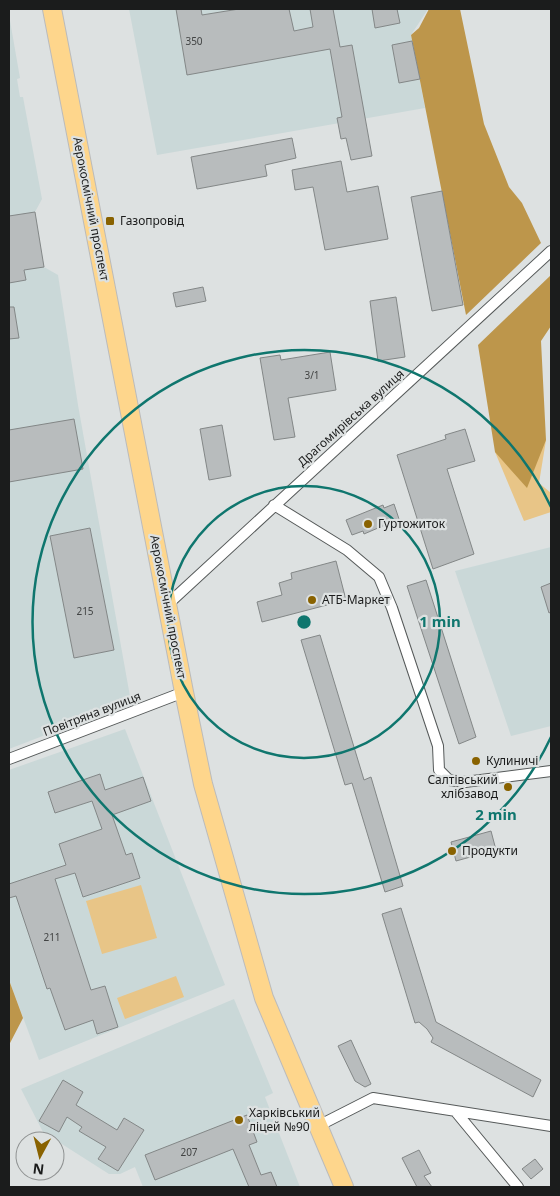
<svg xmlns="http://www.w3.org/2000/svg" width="560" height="1196" viewBox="0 0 560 1196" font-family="'Noto Sans',sans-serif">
  <rect width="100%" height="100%" fill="#dde1e1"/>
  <path fill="#cad8d8" d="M129,9H428L411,35L425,108L157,155Z
    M9,15L20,78L17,79L20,97H23L42,199L35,212L44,267L58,275L78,405L131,702L9,749Z
    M551,547V726L511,736L455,571Z
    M125,729L225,985L39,1060L9,980V770Z
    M234,999L273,1093L265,1097L300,1187H143L135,1167L120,1174H109L43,1132L21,1089Z"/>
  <path fill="#e8c587" d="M546,440L539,483L551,493V512L524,521L495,452Z
    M141,885L157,938L102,954L86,901Z
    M176,976L184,997L125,1019L117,998Z"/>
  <path fill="#bd964b" d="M429,9H460L484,124L509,187L522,203L541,243L466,315L411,35L419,28Z
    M551,275V326L541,341L546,440L527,488L495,452L478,345Z
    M9,980L23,1018L9,1045Z"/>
  <path fill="#b8bcbd" stroke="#838787" d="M176,9H201L202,15L239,9H289L294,31L313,27L310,9H333L340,47L352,45L372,156L351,160L346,138L341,139L337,118L342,117L330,49L187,75Z
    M372,9H397L400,23L375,28Z
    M412,41L420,79L399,83L392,45Z
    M292,138L296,158L265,165L267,176L197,189L191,157Z
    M341,161L347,192L378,186L388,239L325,250L313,187L295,190L292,170Z
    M442,191L463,305L432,311L411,197Z
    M35,212L44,267L24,270L26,280L9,283V216Z
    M203,287L206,301L176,307L173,293Z
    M396,297L405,357L378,361L370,301Z
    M9,307H14L19,338L9,339Z
    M330,352L336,390L288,398L295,437L274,440L260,358L280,355L281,360Z
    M74,419L83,469L9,482V430Z
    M222,425L231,476L209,480L200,429Z
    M465,429L475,461L447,469L474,554L433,569L397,455L446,439L445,435Z
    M394,504L399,519L364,534L363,531L352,535L346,520L383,505L384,508Z
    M90,528L114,650L74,658L50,536Z
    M336,561L346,600L262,622L257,602L282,595L279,583L292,579L291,573Z
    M426,580L476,737L459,744L407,586Z
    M551,583V612L549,613L541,587Z
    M320,635L364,780L371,777L403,886L385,892L352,783L345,785L301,640Z
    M100,774L105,790L143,777L151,801L112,815L126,855L132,853L140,878L83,897L75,873L55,879L91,990L105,986L118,1027L97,1034L93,1020L65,1030L50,988L47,989L16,896L9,898V884L66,865L59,844L102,829L92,801L55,813L48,792Z
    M491,831L496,850L456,861L451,842Z
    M401,908L436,1022L541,1080L533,1097L431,1042L433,1038L427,1029L419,1022L415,1023L382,914Z
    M351,1040L371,1084L365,1087L355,1081L338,1046Z
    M63,1080L83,1092L76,1105L117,1130L124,1118L144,1130L118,1171L98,1159L106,1147L79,1131L82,1127L67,1117L59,1132L39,1121Z
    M247,1115L257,1142L249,1145L261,1175L271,1172L277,1187H249L233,1149L155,1180L145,1155Z
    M419,1150L431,1173L424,1176L432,1187H417L402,1158Z
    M535,1159L543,1169L531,1179L522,1169Z"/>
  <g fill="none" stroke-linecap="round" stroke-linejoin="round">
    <g stroke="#555959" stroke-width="12">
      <path id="minor" d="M274,505L347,550L379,577L392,608L438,746L439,770L449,780L465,782L551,771
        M168,604L551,251
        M9,759L184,692
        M456,1112L518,1187
        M318,1126L373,1098L551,1126"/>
    </g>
    <g stroke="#bbb" stroke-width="20">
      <path id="trunk" d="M52,9L184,692L203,784L264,998L344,1187"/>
    </g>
    <use href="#minor" stroke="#fff" stroke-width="10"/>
    <use href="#trunk" stroke="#fed68c" stroke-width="18"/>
  </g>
  <g fill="none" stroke="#0f766e" stroke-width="2.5">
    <circle cx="304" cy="622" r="136"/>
    <path d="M551 737A272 272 0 1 1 551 507"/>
  </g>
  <g fill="#896200" stroke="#dde1e1" stroke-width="2">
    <rect x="105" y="216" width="10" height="10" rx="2.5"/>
    <circle cx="368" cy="524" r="5"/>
    <circle cx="312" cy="600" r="5"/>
    <circle cx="476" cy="761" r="5"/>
    <circle cx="508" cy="787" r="5"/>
    <circle cx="452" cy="851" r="5"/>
    <circle cx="239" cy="1120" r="5"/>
  </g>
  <g text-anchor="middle" stroke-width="4.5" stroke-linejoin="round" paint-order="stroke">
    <g font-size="10" fill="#424444">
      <text x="194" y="45">350</text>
      <text x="312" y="379">3/1</text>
      <text x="85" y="615">215</text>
      <text x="52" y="941">211</text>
      <text x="189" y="1156">207</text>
    </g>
    <g font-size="12" fill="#1b1c1c" stroke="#dde1e1">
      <text transform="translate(91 209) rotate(79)" y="4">Аерокосмічний проспект</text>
      <text transform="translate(351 418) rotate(-42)" y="4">Драгомирівська вулиця</text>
      <text transform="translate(168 607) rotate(79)" y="4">Аерокосмічний проспект</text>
      <text transform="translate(92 714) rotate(-21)" y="4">Повітряна вулиця</text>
    </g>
    <g font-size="12" fill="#1b1c1c" stroke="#dde1e1" text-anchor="start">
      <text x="120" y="225">Газопровiд</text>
      <text x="378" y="528">Гуртожиток</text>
      <text x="322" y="604">АТБ-Маркет</text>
      <text x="486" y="765">Кулиничі</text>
      <text x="498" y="784" text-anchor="end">Салтівський<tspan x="498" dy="14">хлібзавод</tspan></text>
      <text x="462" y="855">Продукти</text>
      <text x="249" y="1117">Харківський<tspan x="249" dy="14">ліцей №90</tspan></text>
    </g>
  </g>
  <circle cx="304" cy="622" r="8" fill="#0f766e" stroke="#dde1e1" stroke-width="2.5"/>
  <g font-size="15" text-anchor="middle" font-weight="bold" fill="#0f766e" stroke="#dde1e1" stroke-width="4.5" stroke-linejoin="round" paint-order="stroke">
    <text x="440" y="627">1 min</text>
    <text x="496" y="820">2 min</text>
  </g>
  <rect width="560" height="1196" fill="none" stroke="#1b1c1c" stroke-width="20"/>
  <g transform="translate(40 1156) rotate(187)"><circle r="24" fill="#dde1e1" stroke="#8f9292"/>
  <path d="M0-4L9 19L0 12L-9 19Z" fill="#896200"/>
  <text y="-8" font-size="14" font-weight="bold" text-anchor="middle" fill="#1b1c1c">N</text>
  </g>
</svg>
